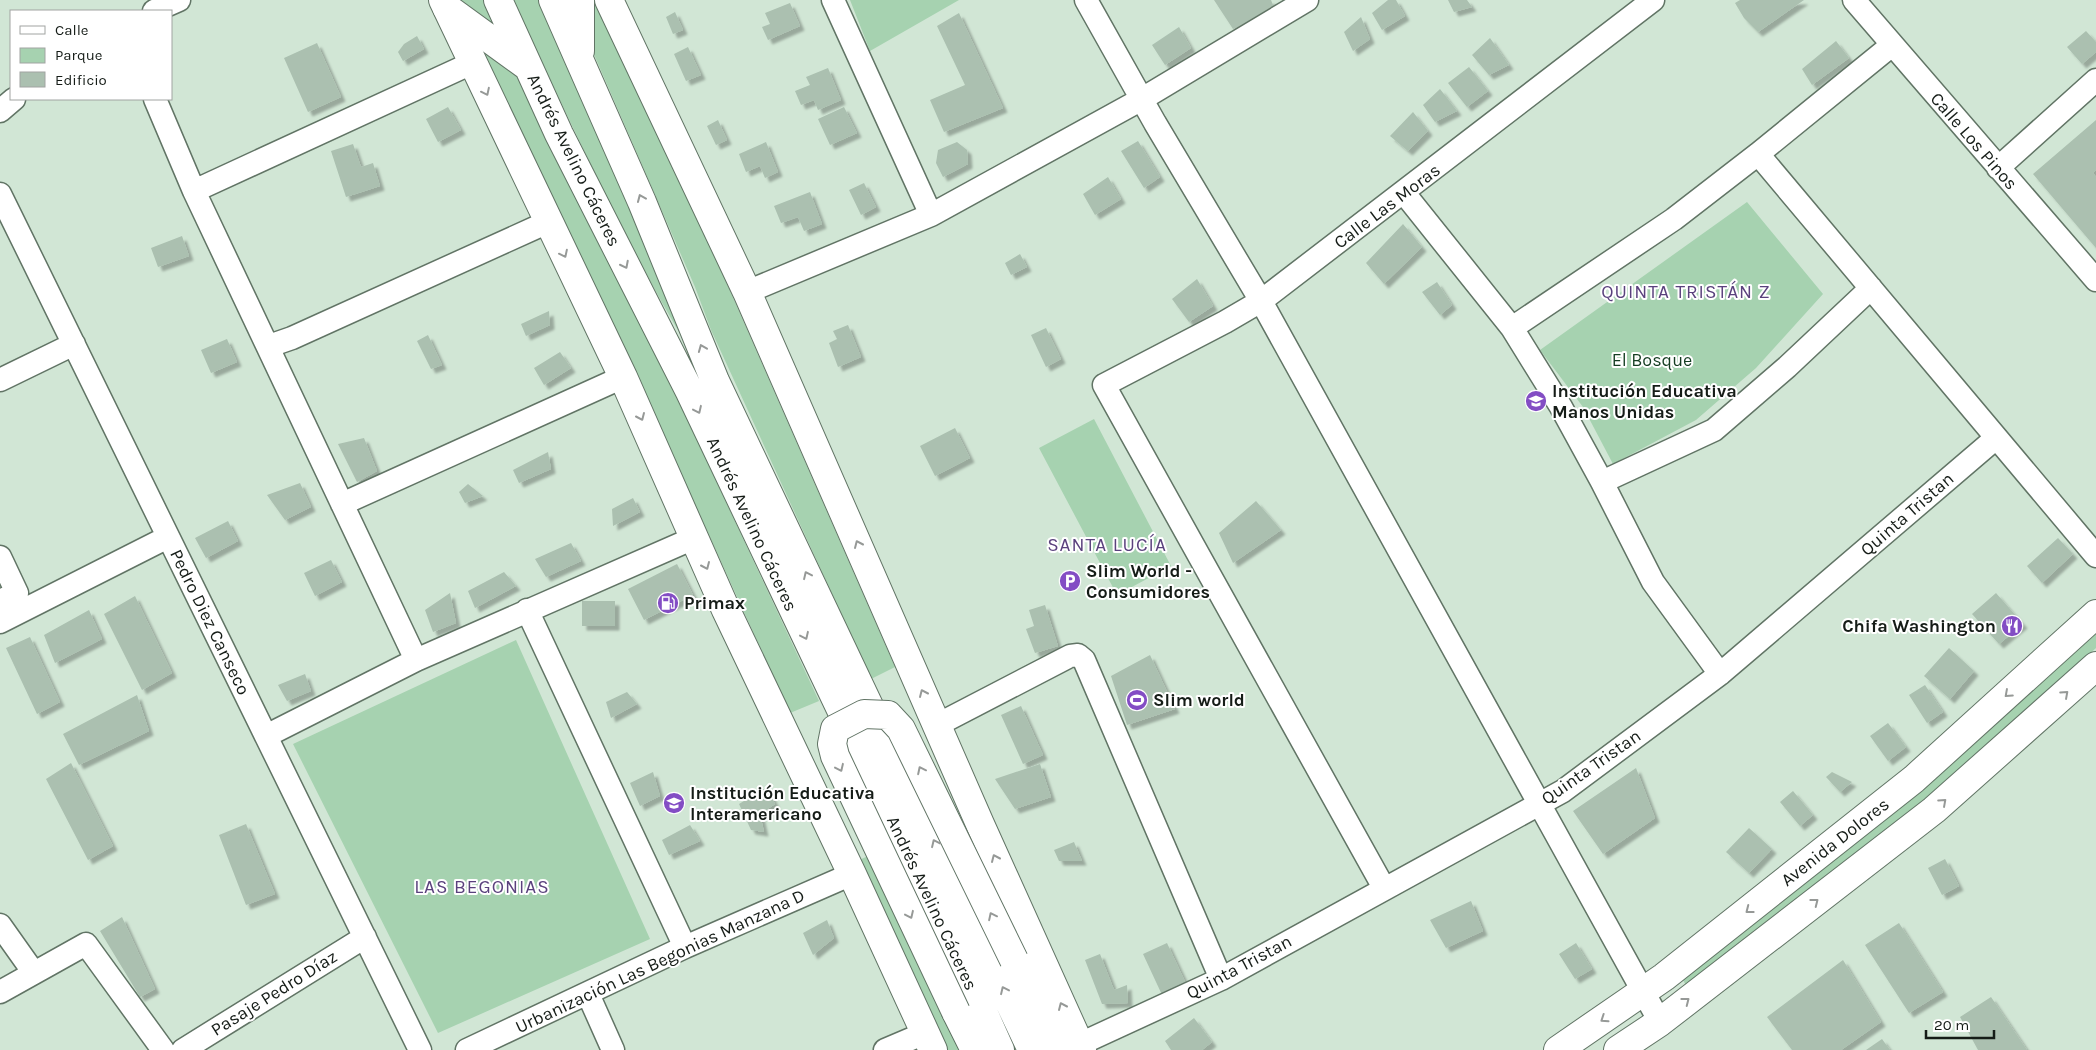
<svg xmlns="http://www.w3.org/2000/svg" width="2096" height="1050" viewBox="0 0 2096 1050" font-family="Karla,sans-serif">
  <defs>
    <filter id="shadow"><feDropShadow dx="4.5" dy="4.5" stdDeviation="1" flood-color="#0004"/></filter>
  </defs>
  <rect width="100%" height="100%" fill="#d1e6d5"/>
  <path fill="#a6d2b0" d="M456,0H484L501,37Z
    M512,0H540L598,126L689,349C622,238 569,117 512,0Z
    M588,0H597L706,236L895,667L871,679L711,330L695,287L589,43Z
    M850,0H959L870,51Z
    M471,34L515,64L649,337L819,701L790,713L624,349Z
    M1747,202L1823,294L1756,368L1696,420L1613,464L1583,407L1540,350Z
    M1094,419L1171,566L1117,595L1039,448Z
    M2096,631V648L1927,799L1690,993L1682,978Z
    M516,640L650,939L438,1033L293,744Z
    M873,854L965,1050H947L859,860Z"/>
  <path fill="#abc0b0" filter="url(#shadow)" d="M1214,0H1271L1275,10L1233,29Z
    M1388,0H1396L1405,16L1382,30L1372,13Z
    M1448,0H1467L1472,7L1454,12Z
    M1740,0H1804L1758,32L1744,18L1735,3Z
    M790,3L800,26L768,40L762,27L770,24L765,13Z
    M675,12L683,30L673,34L666,17Z
    M959,13L1003,108L944,132L930,100L965,85L937,26Z
    M1361,17L1370,39L1353,51L1344,32Z
    M1179,27L1191,48L1165,65L1152,45Z
    M2086,31L2096,42V52L2082,64L2067,47Z
    M417,36L424,49L403,61L398,52L404,44Z
    M1490,38L1509,65L1489,75L1472,55Z
    M1836,41L1849,58L1812,85L1802,69Z
    M317,43L341,97L308,112L284,58Z
    M688,47L701,75L686,81L674,54Z
    M1469,67L1488,91L1467,107L1448,83Z
    M828,68L841,100L818,110L814,100L801,105L795,91L810,85L806,77Z
    M1440,89L1457,111L1435,122L1423,105Z
    M448,107L461,130L438,142L426,119Z
    M844,107L857,133L830,145L818,119Z
    M1413,112L1428,131L1408,151L1390,136Z
    M718,120L727,140L716,145L707,126Z
    M2096,120V170L2093,173L2096,177V248L2033,174Z
    M1138,141L1160,177L1144,188L1121,151Z
    M766,142L778,172L765,178L760,166L746,172L739,154Z
    M957,142L967,150L968,164L943,177L936,163L938,150Z
    M353,144L361,167L373,163L380,186L346,197L331,151Z
    M1108,177L1121,199L1095,215L1083,194Z
    M864,183L876,207L861,215L849,190Z
    M810,192L822,224L804,231L798,217L781,223L774,206Z
    M1403,224L1422,247L1384,284L1366,263Z
    M182,236L189,256L158,267L151,248Z
    M1020,254L1027,267L1011,275L1005,263Z
    M1197,279L1213,306L1189,322L1172,299Z
    M1437,282L1452,305L1440,315L1422,292Z
    M549,311L550,325L526,336L521,324Z
    M848,325L861,357L838,367L829,343L837,339L833,331Z
    M1046,328L1061,359L1046,367L1031,335Z
    M428,335L442,365L431,369L417,341Z
    M227,339L237,362L211,373L201,350Z
    M560,352L571,368L544,385L534,368Z
    M955,428L970,458L935,476L920,446Z
    M364,438L377,471L357,482L338,444Z
    M548,452L551,469L519,483L513,470Z
    M300,483L311,507L285,520L267,495Z
    M468,484L483,496L465,503L459,492Z
    M633,498L640,512L613,526L612,509Z
    M1256,501L1281,530L1233,563L1219,533Z
    M228,521L238,541L206,558L195,538Z
    M2058,538L2073,554L2042,583L2027,566Z
    M571,543L581,561L546,577L535,559Z
    M331,560L342,582L315,596L304,573Z
    M677,564L693,595L644,620L628,589Z
    M504,572L516,586L475,608L468,591Z
    M450,593L456,623L433,632L425,610Z
    M1996,593L2023,624L1999,644L1972,614Z
    M135,596L172,673L142,690L104,614Z
    M582,601H615V626H582Z
    M1045,605L1058,646L1035,653L1026,629L1034,626L1029,610Z
    M89,610L102,639L55,663L44,635Z
    M30,637L60,702L37,714L6,648Z
    M1949,648L1974,671L1950,699L1924,676Z
    M1150,655L1175,709L1127,725L1111,676Z
    M305,674L311,691L287,701L278,685Z
    M1925,685L1943,712L1927,723L1909,695Z
    M627,692L637,704L611,718L606,702Z
    M137,695L149,731L79,765L63,734Z
    M1021,706L1043,755L1023,764L1001,715Z
    M1888,723L1906,747L1888,761L1870,736Z
    M71,763L113,846L88,860L46,779Z
    M1040,764L1051,797L1015,809L995,779Z
    M1636,768L1655,818L1603,854L1573,811Z
    M653,772L660,796L640,806L630,783Z
    M1832,772L1852,782L1840,792L1826,777Z
    M767,787L775,804L760,814L764,832L751,830L739,804Z
    M1793,791L1813,815L1800,826L1780,802Z
    M246,824L275,894L246,905L219,835Z
    M690,825L700,841L669,855L662,840Z
    M1749,828L1772,849L1749,873L1726,852Z
    M1074,842L1082,861H1059L1054,850Z
    M1945,859L1959,886L1942,895L1928,868Z
    M1471,901L1483,931L1446,948L1430,920Z
    M122,917L155,989L140,997L100,931Z
    M827,920L834,938L813,955L803,933Z
    M1899,923L1943,992L1909,1013L1865,945Z
    M1167,943L1187,986L1163,997L1143,954Z
    M1576,943L1592,969L1575,979L1559,954Z
    M1100,954L1114,990L1127,985L1128,1003L1102,1004L1085,960Z
    M1843,960L1881,1022L1841,1050H1792L1767,1017Z
    M1991,997L2027,1050H1978L1960,1017Z
    M1194,1018L1212,1042L1202,1050H1171L1165,1041Z
    M1882,1039L1890,1050H1866Z"/>
  <g fill="none" stroke-linecap="round" stroke-linejoin="round">
    <g stroke="#617465" stroke-width="25">
      <path id="minor" d="M833,0L931,215
        M1086,0L1155,123L1261,301L1660,1022
        M1854,0L2096,280
        M154,11L179,0
        M155,99L194,191L416,660
        M0,111L14,99
        M1758,154L2096,556
        M1998,168L2096,80
        M194,191L472,63
        M1404,193L1512,328L1561,407L1602,482L1653,582L1720,674
        M0,194L420,1050
        M747,292L931,215L1142,99L1307,0
        M1512,328L1674,219L1758,154L1892,45
        M269,346L292,338L548,222
        M0,380L74,344
        M1602,482L1714,430L1787,367L1871,288
        M342,504L623,377
        M0,557L17,593L0,601
        M527,610L685,947
        M0,622L168,537
        M937,725L1070,656L1078,655L1084,660L1221,979
        M266,736L416,660L694,538
        M1384,888L1104,385L1225,322L1261,301L1653,0
        M0,925L34,973
        M0,992L86,944L163,1050
        M588,994L613,1050
        M1080,1044L1221,979L1563,791L1720,674L1996,438
        M183,1050L365,937
        M467,1050L685,947L852,874
        M885,1050L925,1033"/>
    </g>
    <g stroke="#617465" stroke-width="30">
      <path id="major" d="M443,0L623,377L726,610L852,874L933,1050
        M609,0L747,292L980,824L1082,1050
        M1558,1050L1664,977L1914,779L2096,614
        M1618,1050L1660,1022L1934,810L2096,666"/>
    </g>
    <g stroke="#617465" stroke-width="30">
      <path id="highway" d="M498,0L559,134L690,392L960,960L1000,1050
        M553,0L642,202L715,381L1032,1050
        M580,0V51
        M447,8L527,66
        M1014,960L1062,1050
        M956,1012L975,1050"/>
    </g>
    <use href="#minor" stroke="#fff" stroke-width="22"/>
    <use href="#major" stroke="#fff" stroke-width="28"/>
    <use href="#highway" stroke="#fff" stroke-width="28"/>
    <g stroke="#617465" stroke-width="30" stroke-linecap="butt">
      <path id="highway-bridge" d="M956,1012L835,756L832,744L835,729L864,714L888,715L901,729L1014,960"/>
    </g>
    <use href="#highway-bridge" stroke="#fff" stroke-width="28"/>
  </g>
  <defs><path id="oneway-chevron" d="M-2-3.5L2.5 0L-2 3.5" fill="none" stroke-width="1.6" stroke-linecap="round" stroke-linejoin="round" transform="scale(1.25)"/></defs>
  <g stroke="#969997">
    <use href="#oneway-chevron" transform="translate(486 92) rotate(64)"/>
    <use href="#oneway-chevron" transform="translate(641 198) rotate(-113)"/>
    <use href="#oneway-chevron" transform="translate(564 254) rotate(64)"/>
    <use href="#oneway-chevron" transform="translate(625 265) rotate(63)"/>
    <use href="#oneway-chevron" transform="translate(702 348) rotate(-112)"/>
    <use href="#oneway-chevron" transform="translate(698 410) rotate(65)"/>
    <use href="#oneway-chevron" transform="translate(641 417) rotate(66)"/>
    <use href="#oneway-chevron" transform="translate(858 544) rotate(-114)"/>
    <use href="#oneway-chevron" transform="translate(706 566) rotate(66)"/>
    <use href="#oneway-chevron" transform="translate(807 575) rotate(-115)"/>
    <use href="#oneway-chevron" transform="translate(805 636) rotate(65)"/>
    <use href="#oneway-chevron" transform="translate(923 693) rotate(-114)"/>
    <use href="#oneway-chevron" transform="translate(2008 694) rotate(138)"/>
    <use href="#oneway-chevron" transform="translate(2065 694) rotate(-42)"/>
    <use href="#oneway-chevron" transform="translate(840 768) rotate(65)"/>
    <use href="#oneway-chevron" transform="translate(921 770) rotate(-116)"/>
    <use href="#oneway-chevron" transform="translate(1943 802) rotate(-42)"/>
    <use href="#oneway-chevron" transform="translate(935 843) rotate(-115)"/>
    <use href="#oneway-chevron" transform="translate(995 858) rotate(-114)"/>
    <use href="#oneway-chevron" transform="translate(1815 902) rotate(-38)"/>
    <use href="#oneway-chevron" transform="translate(1749 910) rotate(142)"/>
    <use href="#oneway-chevron" transform="translate(910 915) rotate(65)"/>
    <use href="#oneway-chevron" transform="translate(992 916) rotate(-116)"/>
    <use href="#oneway-chevron" transform="translate(1004 990) rotate(-115)"/>
    <use href="#oneway-chevron" transform="translate(1686 1001) rotate(-38)"/>
    <use href="#oneway-chevron" transform="translate(1062 1006) rotate(-114)"/>
    <use href="#oneway-chevron" transform="translate(1604 1019) rotate(146)"/>
  </g>
  <defs>
    <g id="school-disc" transform="scale(1.125)"><circle r="9.5" fill="#834dc4" stroke="#fff"/><path d="M0-5L7-2L0 1L-7-2ZM-4 1L0 2.5L4 1V4Q0 6-4 4Z" fill="#fff"/></g>
    <g id="parking-disc" transform="scale(1.125)"><circle r="9.5" fill="#834dc4" stroke="#fff"/><path d="M-3.5-5.5H1a3.5 3.5 0 0 1 0 7H-1V5.5H-3.5ZM-1-3.4V-.6H.8a1.4 1.4 0 0 0 0-2.8Z" fill="#fff"/></g>
    <g id="fuel-disc" transform="scale(1.125)"><circle r="9.5" fill="#834dc4" stroke="#fff"/><path d="M-5.5-6h7V0h2V4h1.3V-2.5L3-4.5l.8-.8L6-3V5H2.5V1h-1V6h-7ZM-4.2-4.7v3.2H.2V-4.7Z" fill="#fff"/></g>
    <g id="restaurant-disc" transform="scale(1.125)"><circle r="9.5" fill="#834dc4" stroke="#fff"/><path d="M-5-6h1v4h1v-4h1v4h1v-4h1v5L-1.5 .5V6h-2V.5L-5-1ZM5-6V6H3V1.5H1.5Q1.5-4 5-6Z" fill="#fff"/></g>
    <g id="stadium-disc" transform="scale(1.125)"><circle r="9.5" fill="#834dc4" stroke="#fff"/><path d="M0-5a6.5 5 0 1 0 0 10a6.5 5 0 1 0 0-10ZM-3.5-1.8h7v3.6h-7Z" fill="#fff"/></g>
  </defs>
  <g fill-rule="evenodd">
    <use href="#school-disc" x="1536" y="401"/>
    <use href="#parking-disc" x="1070" y="581"/>
    <use href="#fuel-disc" x="668" y="603"/>
    <use href="#restaurant-disc" x="2012" y="626"/>
    <use href="#stadium-disc" x="1137" y="700"/>
    <use href="#school-disc" x="674" y="803"/>
  </g>
  <g text-anchor="middle" stroke-width="4" stroke-linejoin="round" paint-order="stroke">
    <g font-size="18" fill="#151c17" stroke="#fff">
      <text transform="translate(1974 141) rotate(49)" y="6">Calle Los Pinos</text>
      <text transform="translate(574 160) rotate(64)" y="6">Andrés Avelino Cáceres</text>
      <text transform="translate(1387 206) rotate(-37)" y="6">Calle Las Moras</text>
      <text transform="translate(1907 514) rotate(-41)" y="6">Quinta Tristan</text>
      <text transform="translate(752 524) rotate(65)" y="6">Andrés Avelino Cáceres</text>
      <text transform="translate(210 622) rotate(64)" y="6">Pedro Diez Canseco</text>
      <text transform="translate(1591 767) rotate(-35)" y="6">Quinta Tristan</text>
      <text transform="translate(1835 842) rotate(-38)" y="6">Avenida Dolores</text>
      <text transform="translate(932 903) rotate(65)" y="6">Andrés Avelino Cáceres</text>
      <text transform="translate(660 961) rotate(-25)" y="6">Urbanización Las Begonias Manzana D</text>
      <text transform="translate(1239 967) rotate(-28)" y="6">Quinta Tristan</text>
      <text transform="translate(274 993) rotate(-32)" y="6">Pasaje Pedro Díaz</text>
    </g>
    <g font-size="18" fill="#143d22" stroke="#fff">
      <text x="1652" y="366">El Bosque</text>
    </g>
    <g font-size="18" font-weight="bold" fill="#151c17" stroke="#fff" text-anchor="start">
      <text x="1552" y="397">Institución Educativa<tspan x="1552" dy="21">Manos Unidas</tspan></text>
      <text x="1086" y="577">Slim World -<tspan x="1086" dy="21">Consumidores</tspan></text>
      <text x="684" y="609">Primax</text>
      <text x="1996" y="632" text-anchor="end">Chifa Washington</text>
      <text x="1153" y="706">Slim world</text>
      <text x="690" y="799">Institución Educativa<tspan x="690" dy="21">Interamericano</tspan></text>
    </g>
    <g font-size="19" letter-spacing="1" fill="#5a417d" stroke="#fff">
      <text x="1686" y="298">QUINTA TRISTÁN Z</text>
      <text x="1107" y="551">SANTA LUCÍA</text>
      <text x="482" y="893">LAS BEGONIAS</text>
    </g>
  </g>
  <rect x="10" y="10" width="162" height="90" fill="#ffffff" stroke="#a1a4a2"/>
  <rect x="20" y="26" width="25" height="8" fill="#ffffff" stroke="#a1a4a2"/>
  <text x="55" y="35" font-size="15" fill="#151c17">Calle</text>
  <rect x="20" y="48" width="25" height="15" fill="#a6d2b0" stroke="#a1a4a2"/>
  <text x="55" y="60" font-size="15" fill="#151c17">Parque</text>
  <rect x="20" y="72" width="25" height="15" fill="#abc0b0" stroke="#a1a4a2"/>
  <text x="55" y="85" font-size="15" fill="#151c17">Edificio</text>
  <path d="M1926 1030v8h68v-8" fill="none" stroke="#151c17" stroke-width="2.5"/>
  <text x="1934" y="1030" font-size="15" fill="#151c17" stroke="#ffffff" stroke-width="4" paint-order="stroke">20 m</text>
</svg>
